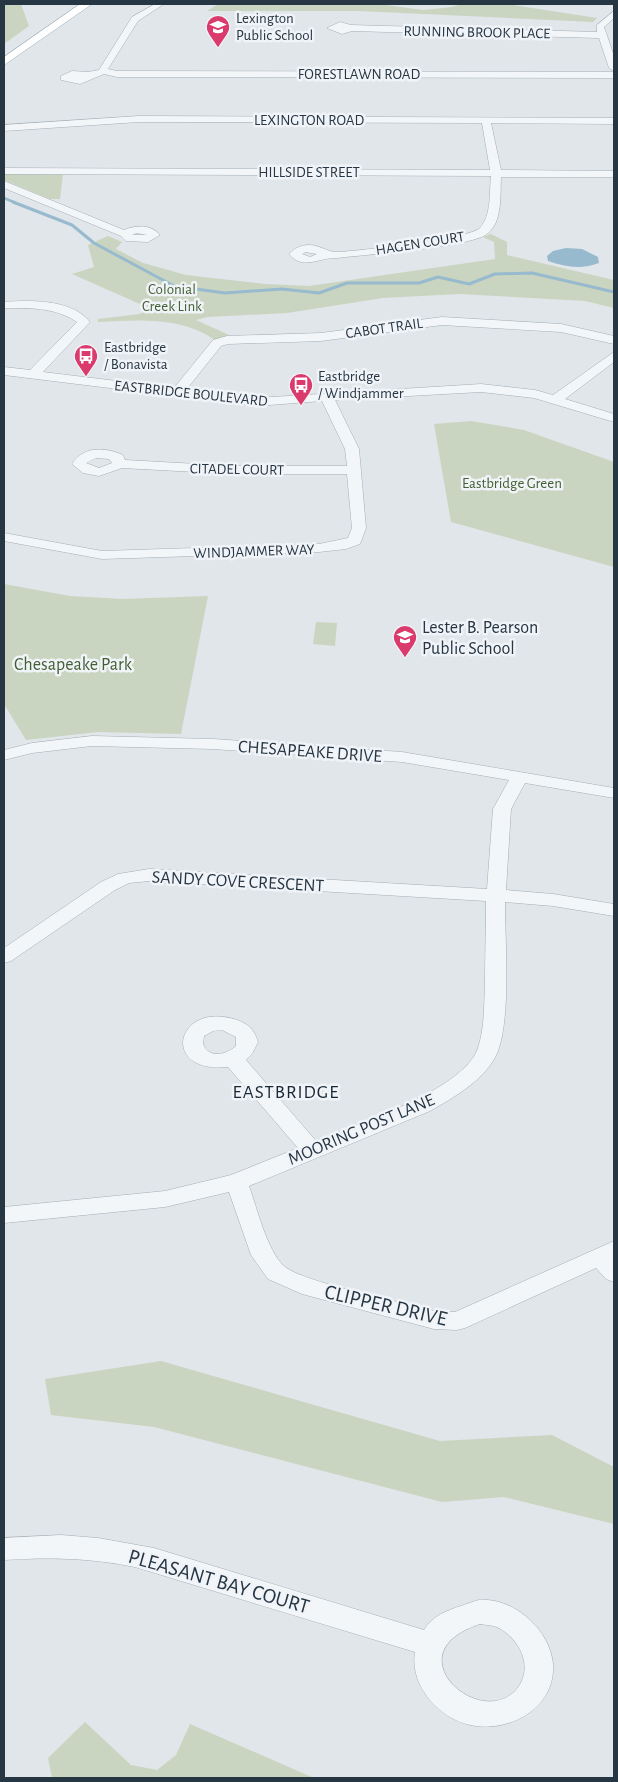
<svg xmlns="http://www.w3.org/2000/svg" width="618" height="1782" viewBox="0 0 618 1782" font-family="'Alegreya Sans',sans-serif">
  <rect width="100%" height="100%" fill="#e0e6ea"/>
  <path fill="#c9d5c0" d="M4,4H21L29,26L4,44Z
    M218,4H378L423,10L452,7L461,4H506L597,18L593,22L359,11H207Z
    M4,174H63L60,199H50L4,180Z
    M491,234L507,242V255L614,280V308L585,301L459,294L383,298L287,313L207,317L196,320L229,335L215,340C181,316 137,320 98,322V319L140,314L149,308L72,274L94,267L88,245L108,236L122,242L116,249L143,263L186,275L265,284L309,286L495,259L494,242L483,237Z
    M471,421L524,430L614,462V567L451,522L434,424Z
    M4,584L70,596L123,599L208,596L181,734L98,732L26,740L4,704Z
    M316,622L337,623L335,646L313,644Z
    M161,1361L440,1441L552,1435L614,1467V1524L504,1497L442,1502L154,1427L51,1415L45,1379Z
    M85,1722L131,1765L157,1770L176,1755L190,1724L314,1778H52L48,1758Z"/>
  <path fill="#98bace" d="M566,248L582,249L598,257L599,263C581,270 566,267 548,261L547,256L553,251Z"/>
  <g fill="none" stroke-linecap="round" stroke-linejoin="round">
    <path stroke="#98bace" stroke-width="2.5" d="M4,198L16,203"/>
    <path stroke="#98bace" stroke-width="3" d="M13,202L72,225L94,243L174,286L225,293L282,289L319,293L347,283H419L438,277L469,284L495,274L532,273L614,292"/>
    <g stroke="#a5aeb5" stroke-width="1">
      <path id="minor" d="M155,4H164L138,21L108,69L117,71L614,72V78L117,77L104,74L80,84L61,80V76L72,71L88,72L99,70L132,17Z
        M614,11V18L604,27L614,56V71L609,68L599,38L352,31L342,34L327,28L340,22L351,25L597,32V25Z
        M139,116L614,118V124L491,123L501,170L614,171V177H501C500,194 503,222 487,234C470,247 363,255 336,258C320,257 303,271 289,254C294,248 302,245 309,245C319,245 326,251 335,252C353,252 472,238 480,228C492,214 489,193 491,176L4,174V168L490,170L482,123L139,122L4,131V125ZM305,252L317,254L310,257L302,254Z
        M4,181L124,230C136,225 151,224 160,235L148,242L126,241L121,236L4,188ZM136,233L147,235H132Z
        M4,302C30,300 72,299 90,322L43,372L174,388L213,340L227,336L321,333L442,317L561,324L614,336V344L561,332L442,325L321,341L228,344L221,346L186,390L256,398L481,384L535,390L553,395L614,352V362L565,399L614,414V422L534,398L481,392L335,400L359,449L366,528L360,544L346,549L319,552L102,559L4,541V533L102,551L319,544L348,538L352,528L347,474H234L122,468L99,476L83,473L72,464C83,446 105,447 123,455L125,460L234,466H347L345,449L322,401L256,406L4,375V367L30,370L77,322C55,307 29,308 4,308ZM96,458L109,459L112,463L99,468L86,463Z
        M92,736L213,739L402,752L614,788V798L525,783L511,809L506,890L553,894L614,904V916L553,906L505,902C505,942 511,1015 498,1051C488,1078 453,1098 430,1111L249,1186C257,1208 267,1251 284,1266C301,1282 406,1303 434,1311L455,1312L614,1241V1282L606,1279L596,1268L465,1328L457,1330L434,1329L302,1294L268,1279L251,1255L229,1192L165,1207L4,1223V1207L165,1191L231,1175L298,1148L228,1067C160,1074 175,1002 234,1019C247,1023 254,1028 258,1042L252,1054L246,1060L316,1141C356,1124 463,1091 478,1048C485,1026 484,1003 485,980C485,954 486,927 486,901L149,881L129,883L115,890L11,961L4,963V948L101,882L118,874L149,869L487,889L493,809L509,780L402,762L213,749L92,746L32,753L4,760V750L32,743ZM222,1030L236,1037V1046C226,1055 209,1059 203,1044L204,1036L213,1031Z
        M61,1535L98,1538L154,1548L424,1630C432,1616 448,1610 461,1606C467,1604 474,1601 479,1600C514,1597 550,1630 553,1664C556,1706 513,1731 476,1726C442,1722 409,1687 415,1652L135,1567C91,1558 49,1557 4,1560V1538ZM480,1624C486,1625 493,1625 499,1628C519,1639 533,1665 519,1686C486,1735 388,1654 480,1624Z"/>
    </g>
    <g stroke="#9eacb7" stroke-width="1">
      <path id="major" d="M80,4H92L4,65V57Z"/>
    </g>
    <use href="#minor" fill="#f3f6f8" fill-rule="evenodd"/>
    <use href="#major" fill="#fff" fill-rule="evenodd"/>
  </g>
  <defs>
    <g id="school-pin" transform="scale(1.25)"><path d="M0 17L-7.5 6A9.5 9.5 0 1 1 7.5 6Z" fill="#da3a6c" stroke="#f0f4f8"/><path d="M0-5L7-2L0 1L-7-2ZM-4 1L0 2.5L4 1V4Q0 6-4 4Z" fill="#fff"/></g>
    <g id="bus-pin" transform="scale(1.25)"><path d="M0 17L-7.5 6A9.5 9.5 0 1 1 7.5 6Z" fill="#da3a6c" stroke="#f0f4f8"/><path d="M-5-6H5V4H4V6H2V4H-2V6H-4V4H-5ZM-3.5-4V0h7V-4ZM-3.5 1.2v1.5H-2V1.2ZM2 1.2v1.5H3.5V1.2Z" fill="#fff"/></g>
  </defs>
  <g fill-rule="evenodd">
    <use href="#school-pin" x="218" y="27"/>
    <use href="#bus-pin" x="86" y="356"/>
    <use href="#bus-pin" x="301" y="385"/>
    <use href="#school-pin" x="405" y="637"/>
  </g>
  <g text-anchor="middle" stroke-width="5" stroke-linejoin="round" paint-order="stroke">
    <g font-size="15" fill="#273643" stroke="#f0f4f8" text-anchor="start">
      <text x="236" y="23">Lexington<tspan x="236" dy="17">Public School</tspan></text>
      <text x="104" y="352">Eastbridge<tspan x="104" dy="17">/ Bonavista</tspan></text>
      <text x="318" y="381">Eastbridge<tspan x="318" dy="17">/ Windjammer</tspan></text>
    </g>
    <g font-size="15" fill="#273643" stroke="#f0f4f8">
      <text transform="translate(477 32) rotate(1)" y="5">RUNNING BROOK PLACE</text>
      <text x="359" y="79">FORESTLAWN ROAD</text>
      <text x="309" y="125">LEXINGTON ROAD</text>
      <text x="309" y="177">HILLSIDE STREET</text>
      <text transform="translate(420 243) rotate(-9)" y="5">HAGEN COURT</text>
      <text transform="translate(384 328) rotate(-8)" y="5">CABOT TRAIL</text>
      <text transform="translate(191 393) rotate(6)" y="5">EASTBRIDGE BOULEVARD</text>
      <text transform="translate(237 469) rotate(1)" y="5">CITADEL COURT</text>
      <text transform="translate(254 551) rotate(-2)" y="5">WINDJAMMER WAY</text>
    </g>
    <g font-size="15" fill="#436033" stroke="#f0f4f8">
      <text x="172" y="294">Colonial<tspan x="172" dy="17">Creek Link</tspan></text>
      <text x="512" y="488">Eastbridge Green</text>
    </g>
    <g font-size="18" fill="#273643" stroke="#f0f4f8" text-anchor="start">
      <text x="422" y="633">Lester B. Pearson<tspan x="422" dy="21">Public School</tspan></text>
    </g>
    <g font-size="18" fill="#436033" stroke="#f0f4f8">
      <text x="73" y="670">Chesapeake Park</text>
    </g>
    <g font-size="18" fill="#273643" stroke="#f0f4f8">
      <text transform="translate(310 751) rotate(4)" y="6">CHESAPEAKE DRIVE</text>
      <text transform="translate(238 881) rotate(3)" y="6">SANDY COVE CRESCENT</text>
      <text transform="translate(361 1129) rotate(-23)" y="6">MOORING POST LANE</text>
    </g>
    <g font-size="19" letter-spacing="1" fill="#192734" stroke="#f0f4f8">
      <text x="286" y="1098">EASTBRIDGE</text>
    </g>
    <g font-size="21" fill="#273643" stroke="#f0f4f8">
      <text transform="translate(386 1305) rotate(13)" y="7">CLIPPER DRIVE</text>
      <text transform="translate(219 1581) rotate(16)" y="7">PLEASANT BAY COURT</text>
    </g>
  </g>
  <rect width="618" height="1782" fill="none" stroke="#273643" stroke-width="10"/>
</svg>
